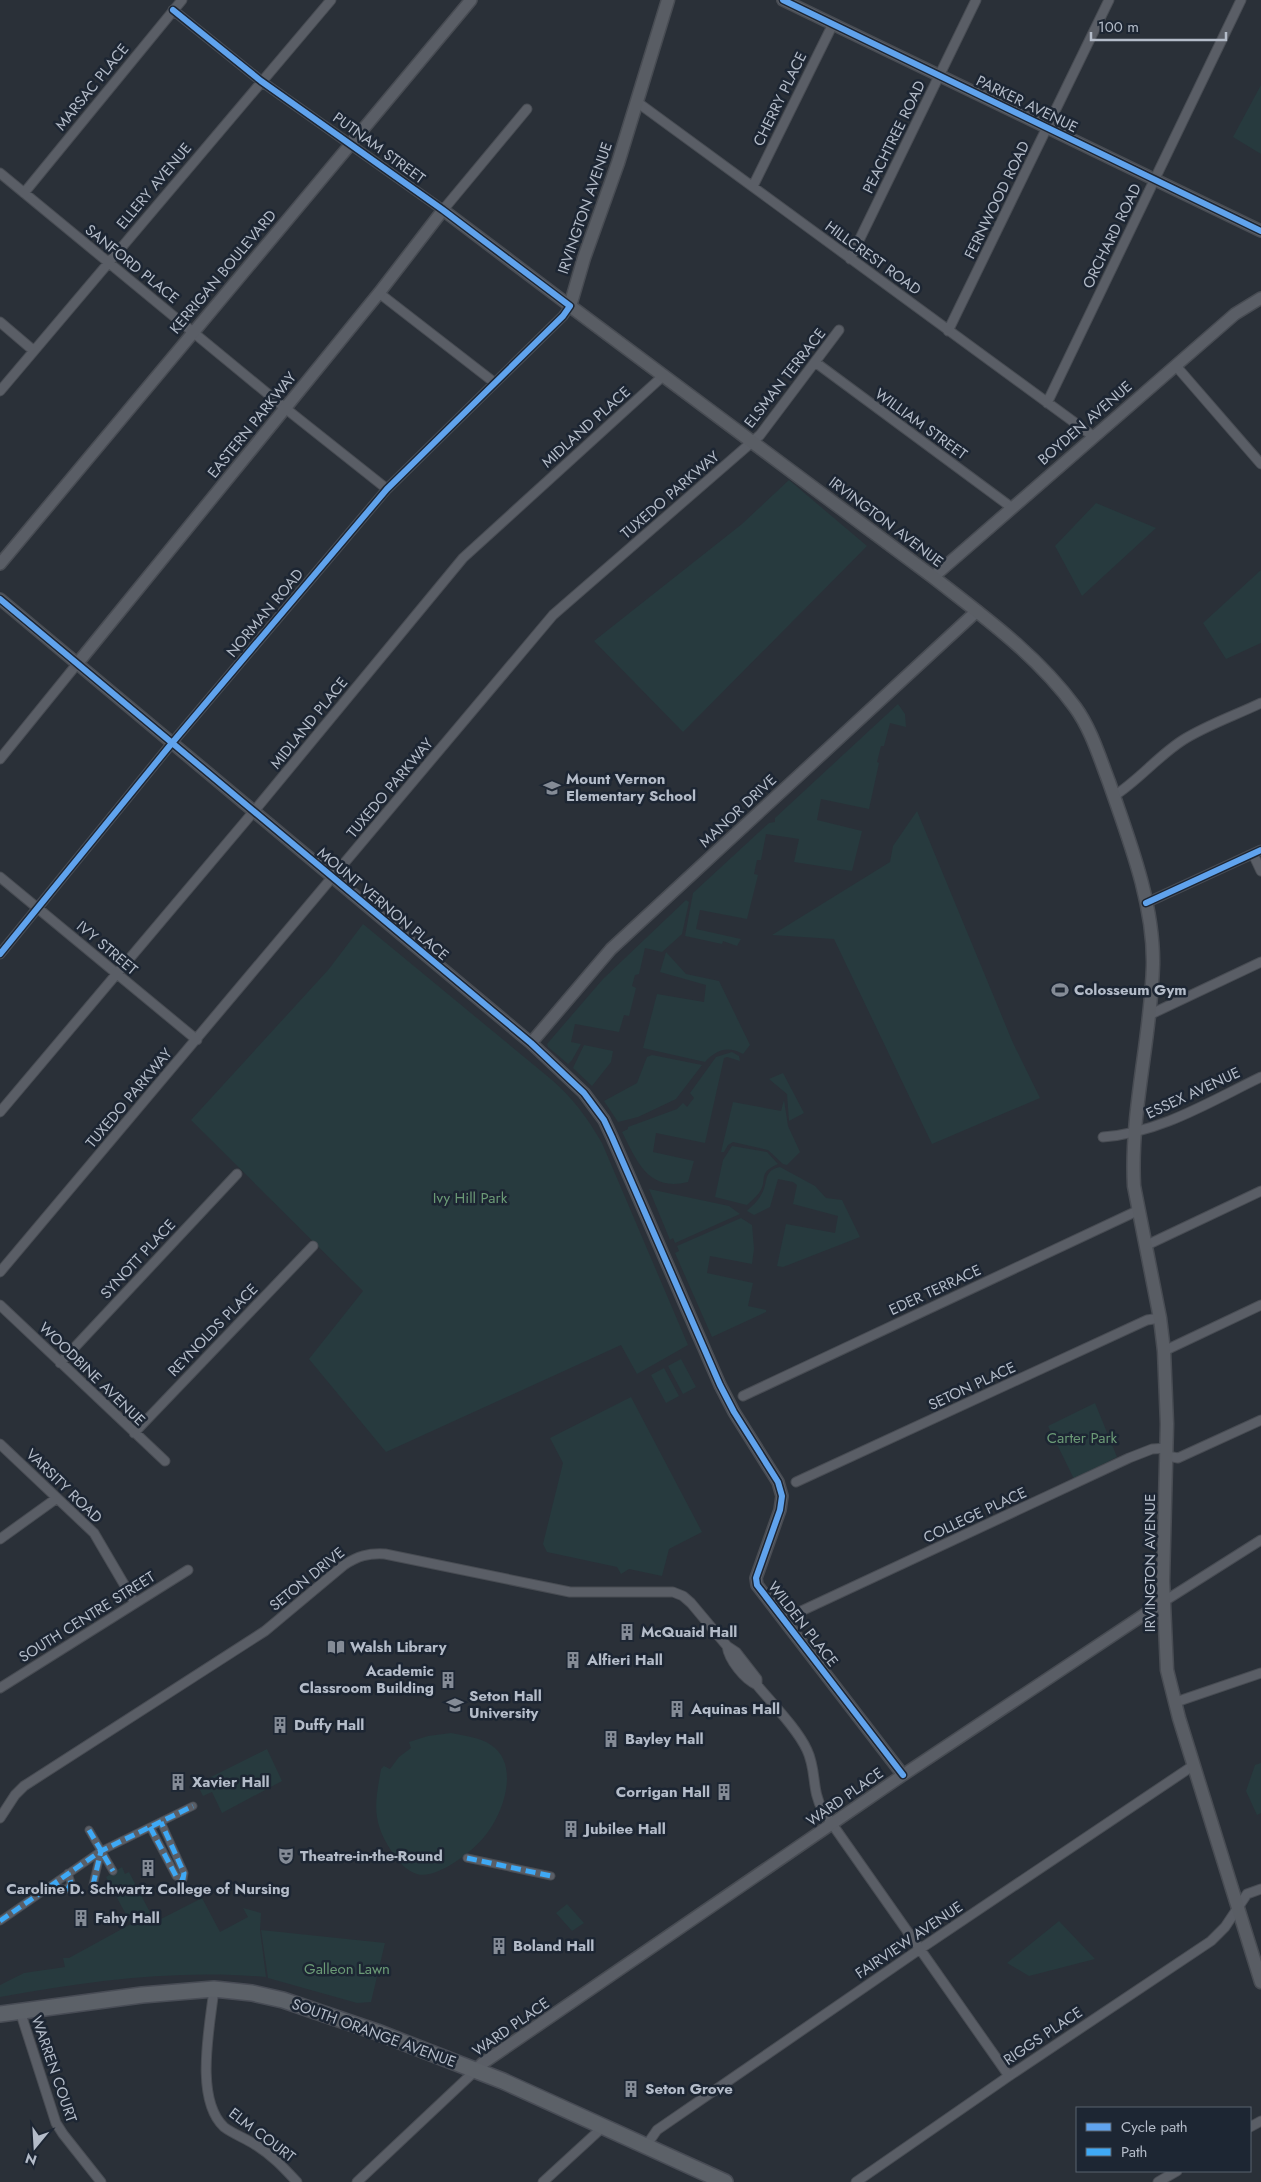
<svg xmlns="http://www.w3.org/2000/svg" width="1261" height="2182" viewBox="0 0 1261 2182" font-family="Jost,sans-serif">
  <rect width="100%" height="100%" fill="#2a3038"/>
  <path fill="#273a3e" d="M1261,85V154L1233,137Z
    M789,480L867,546L683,732L594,641L742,524Z
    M1096,503L1156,528L1082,596L1055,546Z
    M1261,570V643L1226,659L1203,623Z
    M898,704L905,714L906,727L890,723L884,746H881L877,762L879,763L869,809L821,799L817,820L862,831L852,871L794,862L799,839L766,834L761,860H757L754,874L758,875L747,919L700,910L696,929L741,939L737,946L723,941L722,944L685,936L693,893L769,823L775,822V818Z
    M917,811L1013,1043L1040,1098L932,1144L834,939L772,935L890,862L893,846Z
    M686,900L689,902L682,934L662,952L645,948L639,974L635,975L632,986L636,988L629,1016L624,1015L619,1032L575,1024L571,1042L581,1044L572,1060L568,1064L548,1047L547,1044L603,979Z
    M363,924L552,1080C573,1098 588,1119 602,1143L688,1345L637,1374L621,1345L386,1452L309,1359L363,1291L191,1120L329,969Z
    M666,952L686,974L719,981L750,1045L743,1054C728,1046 717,1049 705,1062L643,1048L657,994L704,1002L706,985L660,972Z
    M584,1045L613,1051L611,1062L592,1086L573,1068Z
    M732,1052L739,1056L740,1061L727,1057L724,1058L705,1143L656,1133L653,1152L694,1161L688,1182C648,1192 637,1161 622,1132L628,1129V1127L677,1109L683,1103L687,1107L694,1098L690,1093L716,1057Z
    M652,1055L702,1065L676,1099L638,1117L618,1122L604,1101L637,1083L647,1057Z
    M783,1073L804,1113L789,1121L787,1094L769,1079Z
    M784,1100L788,1126L800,1152L787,1165L783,1164L768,1150L733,1142L728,1145L724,1152H721L733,1102L781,1111Z
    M732,1146L767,1152L778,1164C756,1174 769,1178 759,1193C756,1197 751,1201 747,1205L715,1197L723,1160Z
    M780,1167L815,1186L826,1198L842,1200L860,1237L783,1267L777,1266L786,1224L835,1233L838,1216L793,1204L797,1185L793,1182L778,1179L770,1207L754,1215L747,1211C752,1206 758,1201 761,1195C769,1183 762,1171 780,1167Z
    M649,1189L729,1206L740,1214L675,1243L673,1238L670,1240Z
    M741,1218L752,1225L754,1249L752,1264L710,1256L707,1273L753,1283L748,1306L766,1310V1312L712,1337L675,1253L679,1251L677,1246Z
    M681,1359L696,1387L683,1394L668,1366Z
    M664,1368L679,1396L666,1403L651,1375Z
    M631,1397L702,1532L669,1549L662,1576L629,1569L621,1574L617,1567L547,1552L543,1544L563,1463L550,1438Z
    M1095,1403L1117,1457L1074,1479L1048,1426Z
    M451,1733C464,1736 480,1737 491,1745C521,1765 503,1815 484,1837C472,1852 436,1880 417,1874C406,1871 398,1861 392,1852C371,1820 375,1804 381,1769L384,1766L390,1769L399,1757L411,1748L409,1742L428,1736Z
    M267,1749L282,1781L222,1813L212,1792L203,1796L197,1784Z
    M1261,1763V1813L1257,1815L1246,1791L1255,1765Z
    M122,1867L125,1874L129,1872L155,1922L202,1898L220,1932L248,1917L243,1908L261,1913L260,1930L266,1977C178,1969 87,1981 0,1997V1985L24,1973L65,1967L63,1958H69L131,1924L106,1877Z
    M567,1904L584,1923L572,1931L556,1913Z
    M1059,1921L1095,1959L1029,1976L1007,1963Z
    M261,1930L385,1943L371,2002L357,2003L268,1978Z"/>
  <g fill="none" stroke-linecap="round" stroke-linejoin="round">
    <g stroke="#484c53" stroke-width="9">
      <path id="pedestrian" d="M150,1827L176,1876L183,1879L184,1873L161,1822
        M89,1830L113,1871
        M467,1858L551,1876
        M55,1883L61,1889H68L71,1883L68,1873
        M93,1885L101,1851
        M0,1921L101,1851L193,1806"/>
    </g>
    <g stroke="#484c53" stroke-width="11">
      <path id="minor" d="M173,10L261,81L443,210L527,109
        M637,102L1093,436
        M0,173L285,408L387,489
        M753,186L833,24
        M24,193L182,0
        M850,259L976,0
        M379,293L495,383
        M0,322L34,351
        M948,331L1109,0
        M815,362L1011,507
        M1176,366L1261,464
        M0,391L331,0
        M1047,403L1241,0
        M0,759L77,664
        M1114,796C1139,780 1158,756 1183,740C1207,725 1236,715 1261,703
        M1253,854L1261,871
        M0,877L197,1040
        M1146,903L1261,850
        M0,954L172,743L387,489L563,316L570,306
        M1149,1015L1261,962
        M0,1112L255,810L463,558L663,376
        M1103,1137C1160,1133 1211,1101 1261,1077
        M1147,1245L1261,1191
        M0,1272L553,615L760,435L839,330
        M0,1305L165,1461
        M1164,1351L1261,1305
        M60,1363L237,1174
        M743,1396L1139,1210
        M134,1433L313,1246
        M0,1444L94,1533L135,1603
        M1167,1456L1178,1458L1261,1420
        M796,1482L1147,1320L1160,1318
        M0,1539L57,1498
        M1163,1602L1261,1540
        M797,1613L1129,1458L1152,1449L1167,1448
        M727,1646C729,1660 744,1679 757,1685C772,1703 798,1730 807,1750C817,1771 811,1790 823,1811L1009,2076
        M0,1688L188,1570
        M1176,1702L1261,1673
        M0,1818L15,1795L24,1786L265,1631L344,1565C358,1556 368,1553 385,1554L570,1592H673L683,1596L691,1603L727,1646L736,1652L757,1679V1685
        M214,1989C210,2026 194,2099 224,2127C233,2134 245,2138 254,2144C271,2154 284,2168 297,2182
        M20,2011L56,2123L63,2134L101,2182
        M1250,2127L1261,2121
        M646,2146L657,2130L920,1949L1194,1765
        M357,2182L476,2070
        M543,2182L604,2126
        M856,2182L1009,2076L1211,1941L1225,1927L1247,1894L1261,1889
        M1158,2182L1177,2171"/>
    </g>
    <g stroke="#484c53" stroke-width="14">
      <path id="tertiary" d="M783,0L1261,231
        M0,564L471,0
        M933,577L1235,314L1261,298
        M0,599L531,1043L584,1093L604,1120L612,1137L720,1385L734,1412L778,1482L782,1496L780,1510L756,1578L757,1585L903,1775
        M77,664L379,293L443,210L570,306
        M531,1043L611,949L977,611
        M476,2070L483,2063L903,1775L1163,1602"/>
    </g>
    <g stroke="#484c53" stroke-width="15">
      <path id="secondary" d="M668,0L618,163L584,258L570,306L933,577C983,616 1037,655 1075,707C1091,729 1099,756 1109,782C1129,840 1154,903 1153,965C1151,1039 1130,1112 1134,1186L1160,1318L1164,1351L1167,1424L1163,1581L1167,1670L1179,1718L1261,1982"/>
    </g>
    <g stroke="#484c55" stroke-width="18">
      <path id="primary" d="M0,2014L142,1995L214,1989L252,1993L283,2000L377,2032L503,2081L725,2182"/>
    </g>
    <use href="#pedestrian" stroke="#5a5e66" stroke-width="7"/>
    <use href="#minor" stroke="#5a5e66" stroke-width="9"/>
    <use href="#tertiary" stroke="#5a5e66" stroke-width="11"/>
    <use href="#secondary" stroke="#595d64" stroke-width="12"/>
    <use href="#primary" stroke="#5c6168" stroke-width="15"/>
    <path stroke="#3fa9f5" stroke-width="5" stroke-dasharray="10 5" stroke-linecap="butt" d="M150,1827L176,1876L183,1879L184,1873L161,1822
      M89,1830L113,1871
      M467,1858L551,1876
      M55,1883L61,1889H68L71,1883L68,1873
      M93,1885L101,1851
      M0,1921L101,1851L193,1806"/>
    <g stroke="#1d2633" stroke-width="9">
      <path id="cycleway" d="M783,0L1261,231
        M0,599L531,1043L584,1093L604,1120L612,1137L720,1385L734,1412L778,1482L782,1496L780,1510L756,1578L757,1585L903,1775
        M1146,903L1261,850
        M0,954L172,743L387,489L563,316L570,306L443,210L261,81L173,10"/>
    </g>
    <use href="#cycleway" stroke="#60a3ed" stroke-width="6"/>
  </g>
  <defs>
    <g id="school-bare" transform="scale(1.35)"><path d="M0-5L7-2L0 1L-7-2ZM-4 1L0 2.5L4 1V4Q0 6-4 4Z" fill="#848b96" stroke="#1d2633" stroke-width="2.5" paint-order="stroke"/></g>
    <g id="stadium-bare" transform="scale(1.35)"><path d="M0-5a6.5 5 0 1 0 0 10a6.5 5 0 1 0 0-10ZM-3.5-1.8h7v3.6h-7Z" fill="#848b96" stroke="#1d2633" stroke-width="2.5" paint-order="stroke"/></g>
    <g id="building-bare" transform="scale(1.35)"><path d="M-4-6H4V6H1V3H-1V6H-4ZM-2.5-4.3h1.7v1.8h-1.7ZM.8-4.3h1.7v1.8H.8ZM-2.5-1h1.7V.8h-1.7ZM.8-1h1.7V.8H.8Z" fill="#848b96" stroke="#1d2633" stroke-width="2.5" paint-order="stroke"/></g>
    <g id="library-bare" transform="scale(1.35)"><path d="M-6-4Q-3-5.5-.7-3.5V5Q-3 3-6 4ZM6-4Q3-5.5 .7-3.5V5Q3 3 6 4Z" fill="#848b96" stroke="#1d2633" stroke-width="2.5" paint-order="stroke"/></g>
    <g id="university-bare" transform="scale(1.35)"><path d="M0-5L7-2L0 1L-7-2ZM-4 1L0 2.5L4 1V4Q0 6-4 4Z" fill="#848b96" stroke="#1d2633" stroke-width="2.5" paint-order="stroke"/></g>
    <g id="theatre-bare" transform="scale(1.35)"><path d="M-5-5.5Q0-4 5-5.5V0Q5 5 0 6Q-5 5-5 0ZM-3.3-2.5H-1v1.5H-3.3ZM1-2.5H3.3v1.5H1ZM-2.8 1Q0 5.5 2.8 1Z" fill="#848b96" stroke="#1d2633" stroke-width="2.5" paint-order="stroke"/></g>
  </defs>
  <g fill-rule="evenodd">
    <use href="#school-bare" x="552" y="788"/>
    <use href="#stadium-bare" x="1060" y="990"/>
    <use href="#building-bare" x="627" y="1632"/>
    <use href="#library-bare" x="336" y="1647"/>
    <use href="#building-bare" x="573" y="1660"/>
    <use href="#building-bare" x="448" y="1680"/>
    <use href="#university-bare" x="455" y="1705"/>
    <use href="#building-bare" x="677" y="1709"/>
    <use href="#building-bare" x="280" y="1725"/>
    <use href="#building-bare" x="611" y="1739"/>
    <use href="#building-bare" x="178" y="1782"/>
    <use href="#building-bare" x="724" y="1792"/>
    <use href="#building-bare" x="571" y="1829"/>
    <use href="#theatre-bare" x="286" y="1856"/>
    <use href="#building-bare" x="148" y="1868"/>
    <use href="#building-bare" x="81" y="1918"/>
    <use href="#building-bare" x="499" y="1946"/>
    <use href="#building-bare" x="631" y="2089"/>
  </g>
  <g text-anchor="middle" stroke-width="5" stroke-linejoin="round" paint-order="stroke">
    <g font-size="15" fill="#b4bcc9" stroke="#1d2633">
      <text transform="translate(92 87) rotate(-51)" y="5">MARSAC PLACE</text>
      <text transform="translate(780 99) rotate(-64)" y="5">CHERRY PLACE</text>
      <text transform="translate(1027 104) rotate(26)" y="5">PARKER AVENUE</text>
      <text transform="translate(894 137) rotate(-64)" y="5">PEACHTREE ROAD</text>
      <text transform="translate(379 148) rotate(36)" y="5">PUTNAM STREET</text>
      <text transform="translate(154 186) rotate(-50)" y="5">ELLERY AVENUE</text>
      <text transform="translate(997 200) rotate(-64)" y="5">FERNWOOD ROAD</text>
      <text transform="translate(585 208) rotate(-71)" y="5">IRVINGTON AVENUE</text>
      <text transform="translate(1112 236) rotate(-64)" y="5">ORCHARD ROAD</text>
      <text transform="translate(873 258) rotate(36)" y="5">HILLCREST ROAD</text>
      <text transform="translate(132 264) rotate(39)" y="5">SANFORD PLACE</text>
      <text transform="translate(223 272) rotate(-50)" y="5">KERRIGAN BOULEVARD</text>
      <text transform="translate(785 378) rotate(-52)" y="5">ELSMAN TERRACE</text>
      <text transform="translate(1085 423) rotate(-41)" y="5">BOYDEN AVENUE</text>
      <text transform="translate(921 424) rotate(36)" y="5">WILLIAM STREET</text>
      <text transform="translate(252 425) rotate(-51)" y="5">EASTERN PARKWAY</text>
      <text transform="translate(586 427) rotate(-42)" y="5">MIDLAND PLACE</text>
      <text transform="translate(670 495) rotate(-41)" y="5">TUXEDO PARKWAY</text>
      <text transform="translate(886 522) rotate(37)" y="5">IRVINGTON AVENUE</text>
      <text transform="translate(265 613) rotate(-50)" y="5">NORMAN ROAD</text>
      <text transform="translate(309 723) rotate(-51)" y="5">MIDLAND PLACE</text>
      <text transform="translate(390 788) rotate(-50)" y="5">TUXEDO PARKWAY</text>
      <text transform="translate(738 811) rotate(-43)" y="5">MANOR DRIVE</text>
      <text transform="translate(383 904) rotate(40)" y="5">MOUNT VERNON PLACE</text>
      <text transform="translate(107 948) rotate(40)" y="5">IVY STREET</text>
      <text transform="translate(1193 1093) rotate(-25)" y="5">ESSEX AVENUE</text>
      <text transform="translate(129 1098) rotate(-50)" y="5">TUXEDO PARKWAY</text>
      <text transform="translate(138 1259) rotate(-47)" y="5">SYNOTT PLACE</text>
      <text transform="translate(935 1290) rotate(-25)" y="5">EDER TERRACE</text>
      <text transform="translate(213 1330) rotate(-46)" y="5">REYNOLDS PLACE</text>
      <text transform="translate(92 1374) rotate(44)" y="5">WOODBINE AVENUE</text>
      <text transform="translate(972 1386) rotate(-25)" y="5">SETON PLACE</text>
      <text transform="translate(64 1486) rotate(44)" y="5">VARSITY ROAD</text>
      <text transform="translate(975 1515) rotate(-25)" y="5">COLLEGE PLACE</text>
      <text transform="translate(1150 1563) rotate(-90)" y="5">IRVINGTON AVENUE</text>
      <text transform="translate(307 1579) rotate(-39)" y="5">SETON DRIVE</text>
      <text transform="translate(87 1617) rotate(-32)" y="5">SOUTH CENTRE STREET</text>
      <text transform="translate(803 1624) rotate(52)" y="5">WILDEN PLACE</text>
      <text transform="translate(845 1797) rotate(-35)" y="5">WARD PLACE</text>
      <text transform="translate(909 1940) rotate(-34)" y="5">FAIRVIEW AVENUE</text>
      <text transform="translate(511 2027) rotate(-35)" y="5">WARD PLACE</text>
      <text transform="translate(374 2033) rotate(20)" y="5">SOUTH ORANGE AVENUE</text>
      <text transform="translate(1043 2036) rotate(-34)" y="5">RIGGS PLACE</text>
      <text transform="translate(54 2069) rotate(71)" y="5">WARREN COURT</text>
      <text transform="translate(262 2135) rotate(37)" y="5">ELM COURT</text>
    </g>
    <g font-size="15" font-weight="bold" fill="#b4bcc9" stroke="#1d2633" text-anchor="start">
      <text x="566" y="784">Mount Vernon<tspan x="566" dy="17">Elementary School</tspan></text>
      <text x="1074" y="995">Colosseum Gym</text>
      <text x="641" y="1637">McQuaid Hall</text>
      <text x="350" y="1652">Walsh Library</text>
      <text x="587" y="1665">Alfieri Hall</text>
      <text x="434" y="1676" text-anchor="end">Academic<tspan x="434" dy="17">Classroom Building</tspan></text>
      <text x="469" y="1701">Seton Hall<tspan x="469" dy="17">University</tspan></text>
      <text x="691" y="1714">Aquinas Hall</text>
      <text x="294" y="1730">Duffy Hall</text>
      <text x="625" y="1744">Bayley Hall</text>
      <text x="192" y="1787">Xavier Hall</text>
      <text x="710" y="1797" text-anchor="end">Corrigan Hall</text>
      <text x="585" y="1834">Jubilee Hall</text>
      <text x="300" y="1861">Theatre-in-the-Round</text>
      <text x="148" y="1894" text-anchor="middle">Caroline D. Schwartz College of Nursing</text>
      <text x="95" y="1923">Fahy Hall</text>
      <text x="513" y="1951">Boland Hall</text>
      <text x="645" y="2094">Seton Grove</text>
    </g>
    <g font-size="15" fill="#6b9a76" stroke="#1d2633">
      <text x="470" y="1203">Ivy Hill Park</text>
      <text x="1082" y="1443">Carter Park</text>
      <text x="347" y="1974">Galleon Lawn</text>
    </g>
  </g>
  <rect x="1076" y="2107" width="175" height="65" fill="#1d2633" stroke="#59626f"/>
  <rect x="1086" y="2123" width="25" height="8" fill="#60a3ed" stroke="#59626f"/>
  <text x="1121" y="2132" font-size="15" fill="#b4bcc9">Cycle path</text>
  <rect x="1086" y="2148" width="25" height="8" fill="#3fa9f5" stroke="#59626f"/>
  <text x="1121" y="2157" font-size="15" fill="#b4bcc9">Path</text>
  <g transform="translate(35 2147) rotate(198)" stroke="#1d2633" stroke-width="4" paint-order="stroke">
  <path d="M0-4L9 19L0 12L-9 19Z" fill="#b4bcc9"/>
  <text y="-8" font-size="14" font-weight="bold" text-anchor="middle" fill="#b4bcc9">N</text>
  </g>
  <path d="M1091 32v8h135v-8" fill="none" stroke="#b4bcc9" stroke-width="2.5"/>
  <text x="1098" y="32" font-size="15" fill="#b4bcc9" stroke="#1d2633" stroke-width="4" paint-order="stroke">100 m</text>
</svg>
